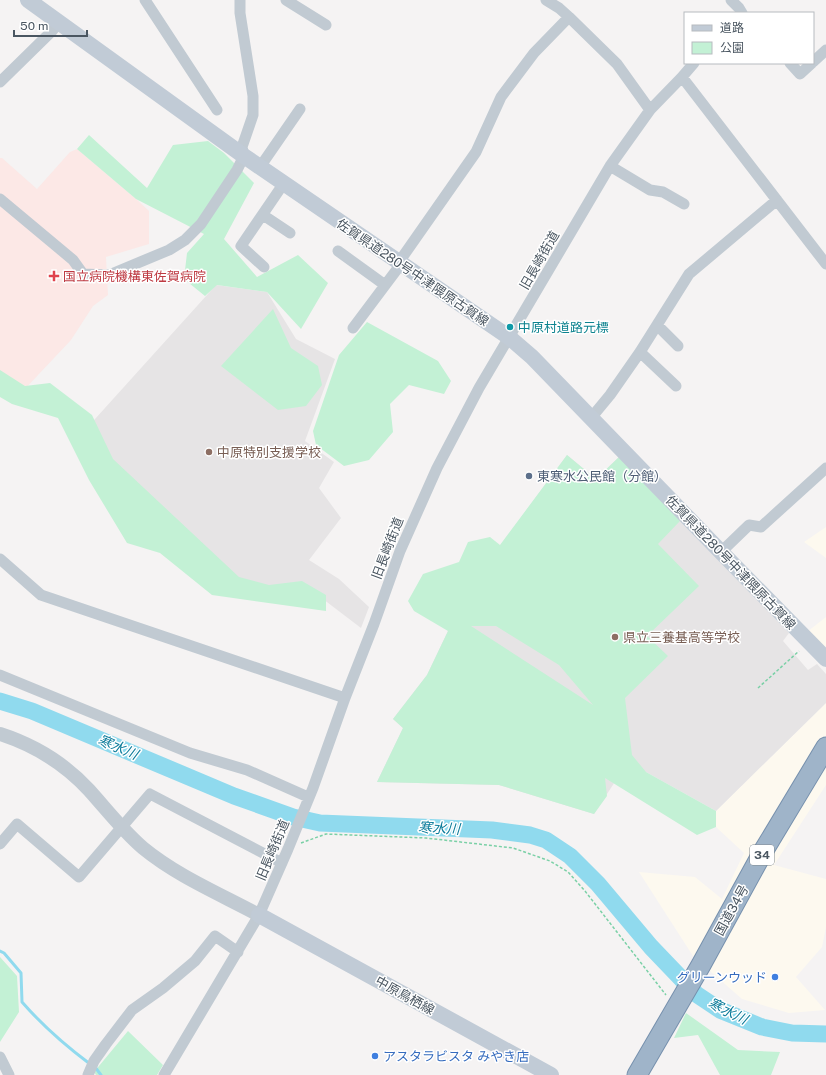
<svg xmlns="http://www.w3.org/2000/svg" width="826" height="1075" viewBox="0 0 826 1075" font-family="'Public Sans','Noto Sans JP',sans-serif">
  <rect width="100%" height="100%" fill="#f5f3f3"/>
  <path fill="#fdf9ef" d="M826,527V558L804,542Z
    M826,617V652L807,632Z
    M826,703V785L774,865L826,879V927L822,947L796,977L825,1010L789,1013L742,999L693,956L639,872L695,877L722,899L744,853L716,827V811Z"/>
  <path fill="#e6e4e5" d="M216,285L267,292L296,339L335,359L305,441L334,462L319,488L341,518L309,560L339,579L369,607L361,628L319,596L236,583L108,468L86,429Z
    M567,455L596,479L619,457L789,633L783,641L808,670L817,664L826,674V703L716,811L646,772L620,774L594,814L499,785L377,782L403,728L393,719L427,675L448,631L500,546Z"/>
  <path fill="#fce8e6" d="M77,149L136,199L149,211V244L106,257L108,295L93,306L71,340L22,392L0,379V158H2L37,189L70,152Z"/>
  <path fill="#c3f1d5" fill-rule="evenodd" d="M89,135L147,188L173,145L208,141L224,153L254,183L224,239L257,277L298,255L328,283L301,329L267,292L217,285L205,296L184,279L187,253L204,234L136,199L77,149Z
    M273,309L291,348L318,366L322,385L306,406L278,410L221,366Z
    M367,322L438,361L451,381L444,394L409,385L390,404L393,432L369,460L344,466L316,445L313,431L339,355Z
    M0,370L25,386L50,383L92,415L113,459L239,577L269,585L302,581L326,595V611L212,595L160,553L127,543L89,480L58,418L12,404L0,397Z
    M567,455L596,479L619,457L680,521L658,544L699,586L647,636L668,656L625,698L632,755L646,772L716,811V827L697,835L605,778L607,796L594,814L499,785L377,782L403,728L393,719L427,675L448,631L414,611L408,601L423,574L459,562L468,542L490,537L500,545ZM471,626H496L559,665L593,705Z
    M0,957L17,976L19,1012L0,1042Z
    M686,1013L738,1050L780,1052L771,1075H720L698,1035L674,1038Z
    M128,1031L163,1065L157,1075H96L94,1072Z"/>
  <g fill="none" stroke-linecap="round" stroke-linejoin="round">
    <path stroke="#90daee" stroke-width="3" d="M0,951L4,953L21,973L22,1002C42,1025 66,1046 90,1064
      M95,1067L101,1075"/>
    <path stroke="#90daee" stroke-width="17" d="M0,701L32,711L234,796L293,817L320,823L492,830L530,835L546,840L570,856L598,884L651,947L696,994L720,1010L762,1027L792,1033L826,1034"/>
    <g stroke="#7690ad" stroke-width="21">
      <path id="trunk" d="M637,1075L701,965L764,850L826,747"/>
    </g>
    <path stroke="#7ad0a6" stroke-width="1.5" stroke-dasharray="3 2" stroke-linecap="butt" d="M758,688L799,651
      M301,843L326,834L426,838L513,848L550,861L568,872L585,891L666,995"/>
    <path stroke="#c1cad2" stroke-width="11" d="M145,0L217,110
      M286,0L326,25
      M546,0L559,8L569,17L617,64L650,110
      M731,0L739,8L742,13
      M813,62L826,50
      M790,63L800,74L812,63
      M682,77L826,264
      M0,82L52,31L59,22
      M610,166L650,190L663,192L684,204
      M260,167L300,109
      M0,199L73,260L83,274L109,275L169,250L185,240L201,224L237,170L244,156L242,147L253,115V96L240,13V0
      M263,215L290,233
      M338,251L385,285
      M264,267L241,246L284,183
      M657,325L678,346
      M353,328L398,268L399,262L476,152L501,97L534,53L569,17
      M640,352L676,386
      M591,418L610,395L640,352L689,274L777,200
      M721,552L749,525L761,527L826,468
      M0,559L41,595L345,698
      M0,675L190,753L247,770L308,797
      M0,844L17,824L79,877L150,794L282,863
      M0,1057L9,1075
      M88,1075L94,1061L106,1044L132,1010L163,988L195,961L215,936L238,952
      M164,1075L259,915L288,849L313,788L345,698L374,624L400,551L437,468L479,388L610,166L650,110L682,77L694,63"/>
    <path stroke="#c1cad2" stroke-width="14" d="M0,734C34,745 65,764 89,790C107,810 123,831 143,848C177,876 220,894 259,915"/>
    <path stroke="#c1cbd6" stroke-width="16" d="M28,0L244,156L510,338L532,357L721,552L826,659
      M259,915L551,1075"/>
    <use href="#trunk" stroke="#9fb4c9" stroke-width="19"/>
  </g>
  <path fill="#e0444e" stroke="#fff" stroke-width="1.5" d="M52 270h4v4h4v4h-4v4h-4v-4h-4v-4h4z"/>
  <circle fill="#0f9aa8" stroke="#fff" stroke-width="1.5" cx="510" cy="327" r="4"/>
  <g fill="#8d6e63" stroke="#fff" stroke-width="1.5">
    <circle cx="209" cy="452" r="4"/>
    <circle cx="615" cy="637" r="4"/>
  </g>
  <circle fill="#5c6f8a" stroke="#fff" stroke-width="1.5" cx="529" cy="476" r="4"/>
  <g fill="#3f7fe0" stroke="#fff" stroke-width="1.5">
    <circle cx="775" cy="977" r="4"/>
    <circle cx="375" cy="1056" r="4"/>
  </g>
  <g text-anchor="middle" stroke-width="3" stroke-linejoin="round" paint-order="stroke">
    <rect fill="#fff" stroke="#808990" stroke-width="1" x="750" y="845" width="24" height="20" rx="3"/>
    <g font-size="12" font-weight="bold" fill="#4a5661">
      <text x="762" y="859">34</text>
    </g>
    <g font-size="13" fill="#4a5661" stroke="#fff">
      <text transform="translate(539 260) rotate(-60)" y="5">旧長崎街道</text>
      <text transform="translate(413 272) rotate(34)" y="5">佐賀県道280号中津隈原古賀線</text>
      <text transform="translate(387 548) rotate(-69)" y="5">旧長崎街道</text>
      <text transform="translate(731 562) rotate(46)" y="5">佐賀県道280号中津隈原古賀線</text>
      <text transform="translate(272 850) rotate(-67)" y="5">旧長崎街道</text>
      <text transform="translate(731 910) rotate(-61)" y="5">国道34号</text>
      <text transform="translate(405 995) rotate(29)" y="5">中原鳥栖線</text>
    </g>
    <g font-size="13" fill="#be3a42" stroke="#fff" text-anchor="start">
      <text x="63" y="281">国立病院機構東佐賀病院</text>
    </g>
    <g font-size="13" fill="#0d838f" stroke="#fff" text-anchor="start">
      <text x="518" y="332">中原村道路元標</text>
    </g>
    <g font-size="13" fill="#785e54" stroke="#fff" text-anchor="start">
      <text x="217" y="457">中原特別支援学校</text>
      <text x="623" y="642">県立三養基高等学校</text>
    </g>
    <g font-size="13" fill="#4e5e75" stroke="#fff" text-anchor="start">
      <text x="537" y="481">東寒水公民館（分館）</text>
    </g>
    <g font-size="13" fill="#366cbe" stroke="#fff" text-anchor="end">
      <text x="767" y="982">グリーンウッド</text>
      <text x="383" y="1061" text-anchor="start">アスタラビスタ みやき店</text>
    </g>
    <g font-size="14" font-style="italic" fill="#0c7c9b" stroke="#fff">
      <text transform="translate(118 747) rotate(23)" y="5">寒水川</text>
      <text transform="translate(439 828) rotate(3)" y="5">寒水川</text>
      <text transform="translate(728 1011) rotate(26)" y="5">寒水川</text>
    </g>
  </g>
  <rect x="684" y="12" width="130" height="52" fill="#ffffff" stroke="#b7bbc0"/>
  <rect x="692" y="25" width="20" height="6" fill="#c1cbd6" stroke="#b7bbc0"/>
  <text x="720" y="32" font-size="12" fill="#4a5661">道路</text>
  <rect x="692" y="42" width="20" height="12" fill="#c3f1d5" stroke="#b7bbc0"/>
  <text x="720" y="52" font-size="12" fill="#4a5661">公園</text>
  <path d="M14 30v6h73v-6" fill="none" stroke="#4a5661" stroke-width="2"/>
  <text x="20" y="30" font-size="12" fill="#4a5661" stroke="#ffffff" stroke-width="3" paint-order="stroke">50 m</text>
</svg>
